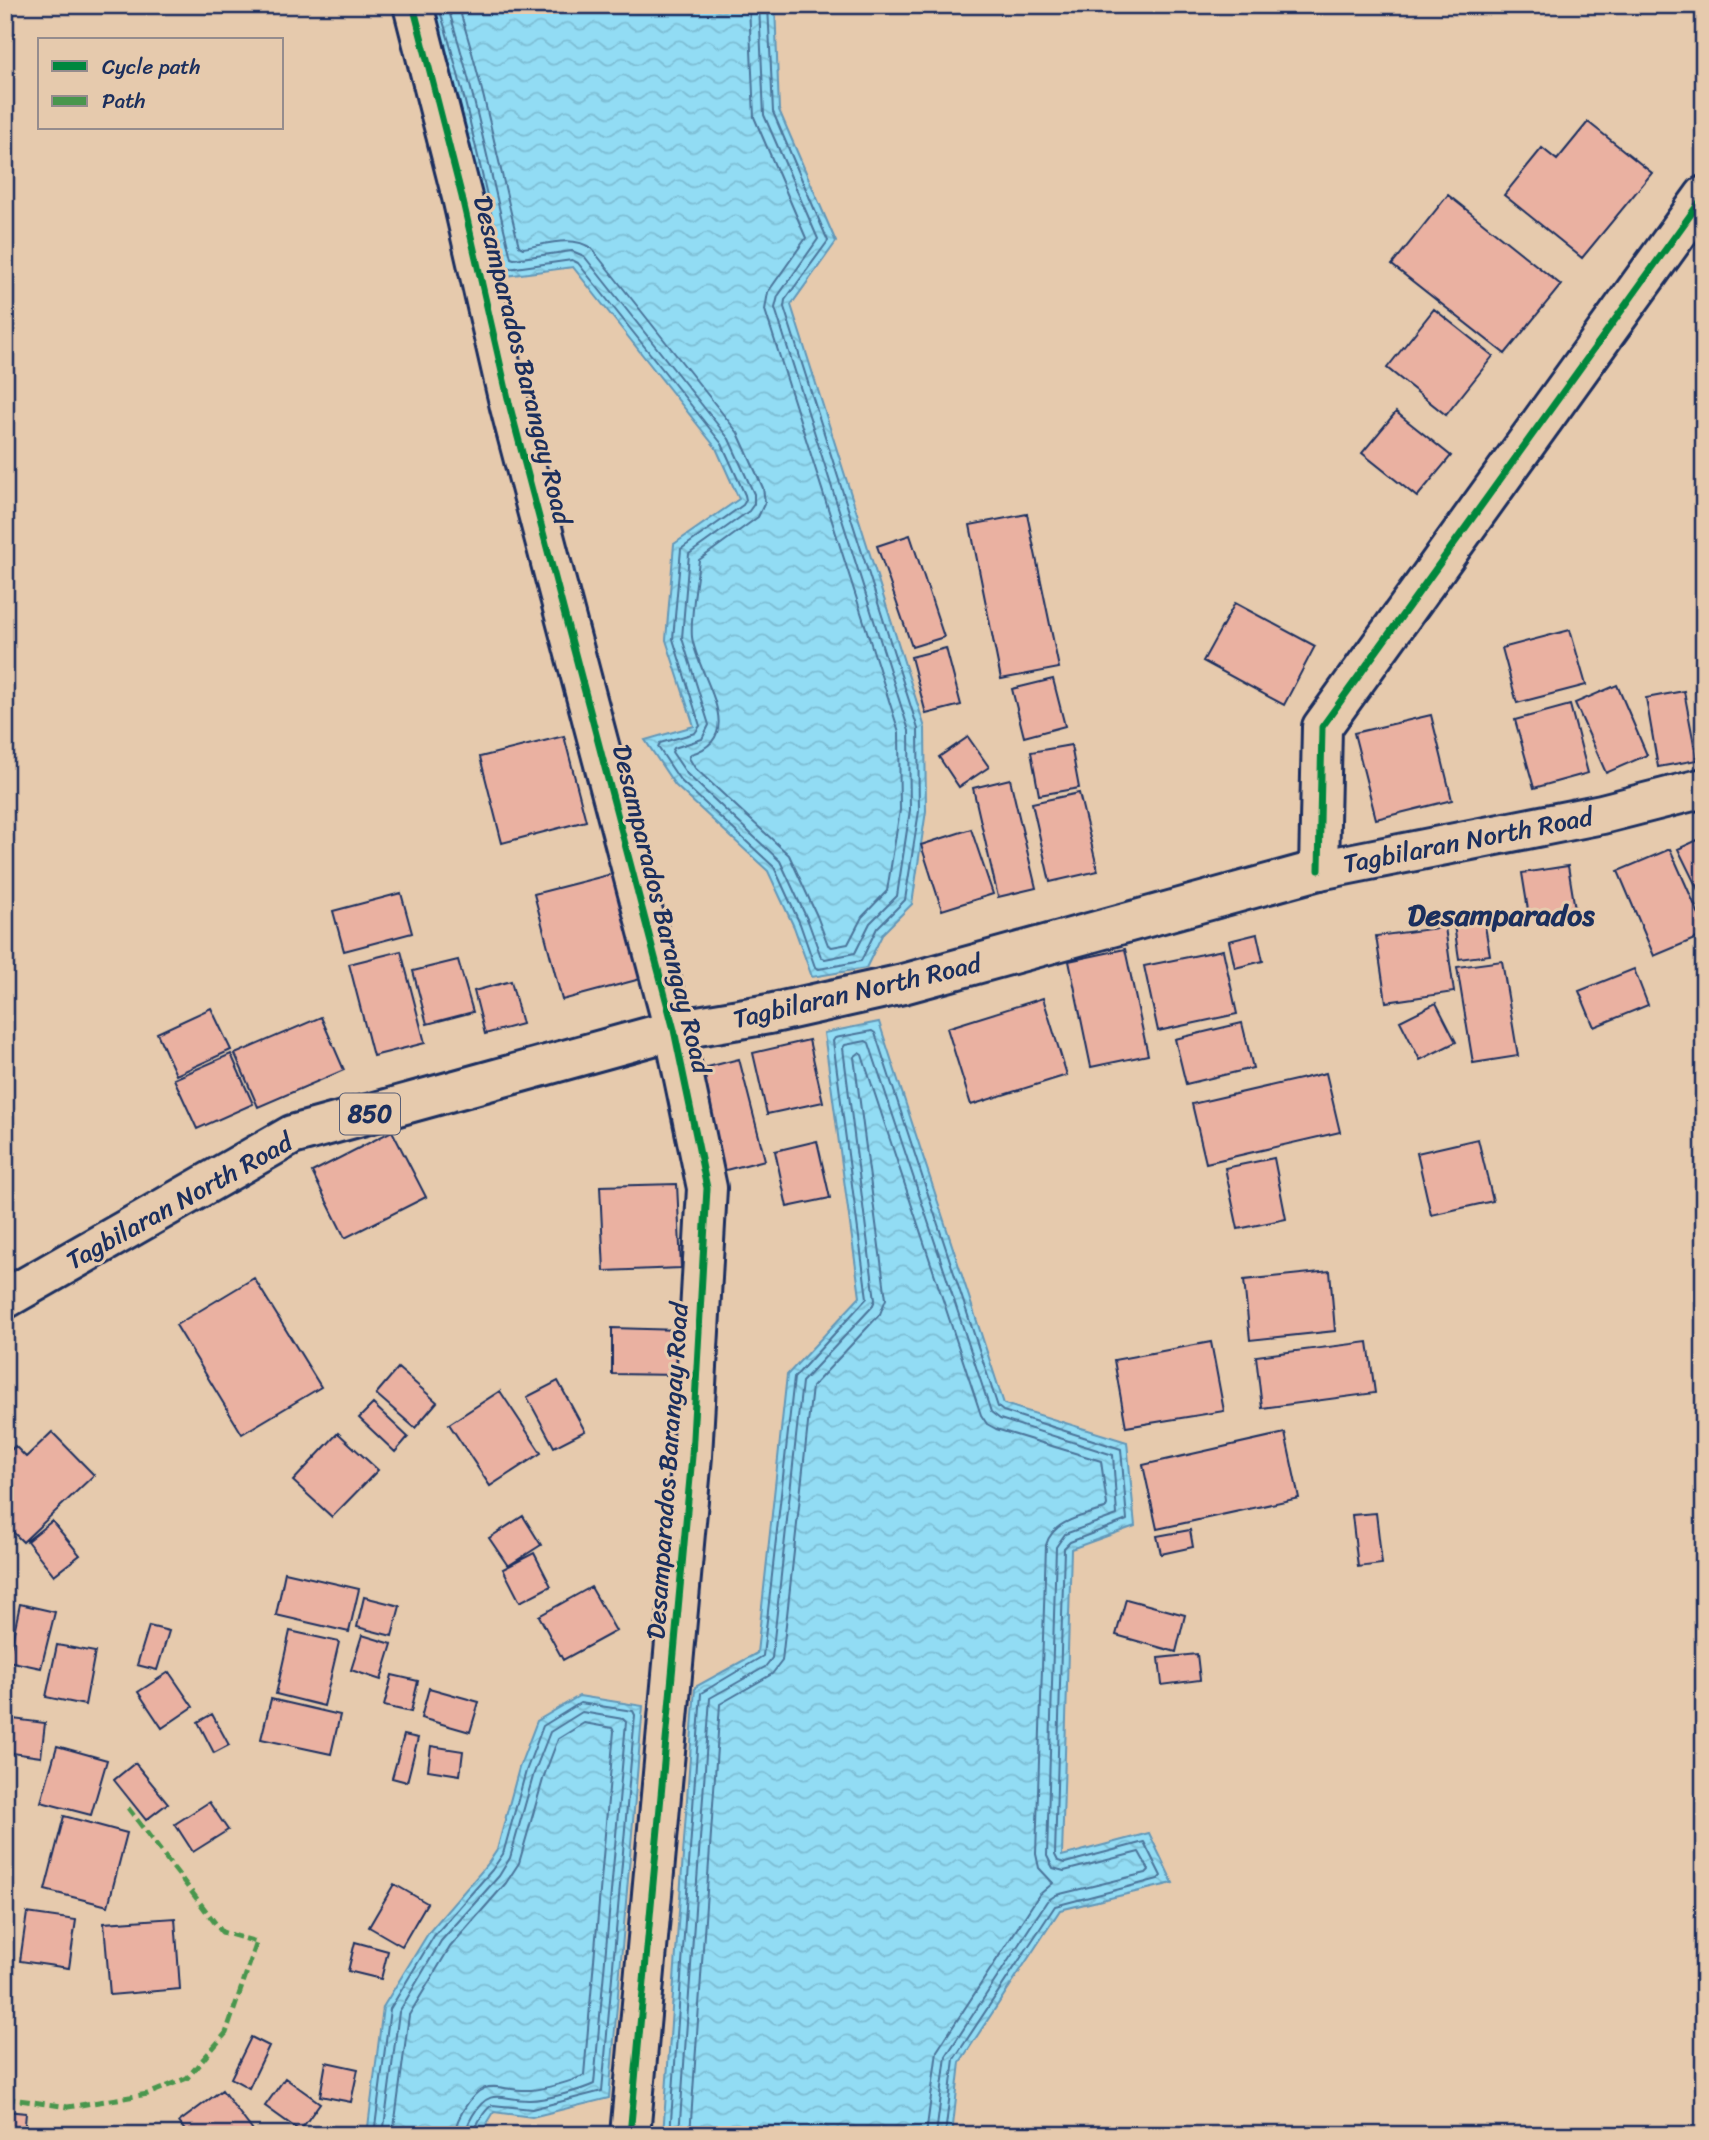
<svg xmlns="http://www.w3.org/2000/svg" width="1709" height="2140" viewBox="0 0 1709 2140" font-family="Sriracha,sans-serif">
  <defs>
    <pattern id="water-waves" width="16" height="10" patternUnits="userSpaceOnUse" patternTransform="scale(1.75)"><rect width="16" height="10" fill="#92dcf4"/><path d="M0 5q4-4 8 0t8 0" fill="none" stroke="#7dbdd4"/></pattern>
  </defs>
  <rect width="100%" height="100%" fill="#e6caad"/>
  <filter id="ink" filterUnits="userSpaceOnUse"><feTurbulence type="fractalNoise" baseFrequency=".0143" numOctaves="2"/><feDisplacementMap in="SourceGraphic" scale="14" xChannelSelector="R" yChannelSelector="G"/><feConvolveMatrix kernelMatrix="1 2 1 2 8 2 1 2 1" color-interpolation-filters="sRGB"/></filter>
  <g filter="url(#ink)">
    <path fill="url(#water-waves)" stroke="#6297b8" stroke-width="2" d="M430,5H775L779,110L836,242L791,305L925,728L926,811L912,904L883,933L866,968L812,977L794,927L768,871L675,785L645,740L694,726L666,640L674,544L739,499L716,448L573,267L499,277C479,186 459,95 430,5Z
      M879,1022L1004,1404L1127,1442L1135,1526L1071,1549L1062,1856L1149,1833L1173,1883L1060,1910L960,2062L952,2135H663L695,1687L757,1653L787,1375L860,1297L824,1033Z
      M579,1696L643,1706L609,2098L532,2117L494,2112L480,2135H367L383,2007L429,1932L487,1865L497,1850L519,1768L537,1721Z"/>
    <g fill="none" stroke-linecap="round" stroke-linejoin="round">
      <path stroke="#4b749a" stroke-width="2" d="M438,5C466,92 482,180 504,267L508,269L572,260L578,263L722,444L745,495L746,500L743,505L681,549L673,639L700,726L695,733L660,743L658,747L680,780L774,867L800,924L815,967L819,969L861,961L877,928L905,900L919,811L918,729L784,307L785,300L828,241L773,112L768,5
        M447,5C474,88 490,173 511,258L514,259L572,251L584,256L729,439L754,494V504L749,511L689,554L682,638L709,725L702,739L674,748L672,752L687,774L780,861L808,921L821,957L825,959L855,953L870,923L897,896L910,810L909,731L775,308L778,296L818,239L764,115L759,5
        M458,5C483,84 499,165 519,246L523,248C544,245 573,234 592,249L738,433L763,488L765,502L758,517L699,560C697,580 690,618 692,637C697,676 750,736 691,754L689,758L695,768L789,855L817,916L828,945L832,947L848,944L862,917L887,891L900,810L899,732L765,310L768,292L806,238L754,117L749,5
        M374,2135L390,2009L434,1936L492,1870L503,1854L526,1771L543,1726L580,1703L633,1711L635,1715L602,2091L532,2109L492,2105C484,2111 475,2125 474,2135
        M383,2135L399,2012L441,1941L499,1876L510,1858L534,1773L550,1732L582,1712L623,1719L626,1722L594,2084C582,2090 545,2100 530,2100C503,2101 491,2085 473,2115C469,2122 466,2127 465,2135
        M393,2135L409,2015L450,1947L506,1883L519,1863L544,1776L558,1739L584,1723L612,1728L614,1731L584,2075C574,2081 544,2089 531,2090C498,2092 486,2073 464,2109C459,2118 455,2125 455,2135
        M670,2135L701,1693L763,1656L794,1378L867,1298L833,1041L835,1038L872,1031L875,1033L998,1407L1003,1411L1121,1449L1127,1520L1070,1542L1064,1548L1055,1855L1058,1861L1065,1863L1144,1842L1161,1876L1158,1879L1055,1906L954,2059L945,2135
        M679,2135L710,1698L765,1667L772,1658L802,1382L872,1307L875,1300L843,1048L845,1045L866,1041L869,1043L991,1412L1000,1419L1113,1455L1117,1515L1065,1534L1056,1547L1047,1856L1053,1868L1064,1871L1139,1852L1149,1870L1146,1873L1056,1895L1047,1901L946,2056L936,2135
        M690,2135L720,1704L772,1674L782,1661L812,1387L880,1314L886,1299L854,1057L859,1053L862,1055L981,1415L987,1424L996,1429L1101,1461L1107,1505L1105,1509C1083,1516 1053,1520 1046,1545L1036,1854L1039,1868L1053,1883L1039,1895L937,2051L926,2135"/>
    </g>
    <path fill="#eab1a1" stroke="#1b2f5e" stroke-width="2" d="M1588,122L1652,173L1582,258L1504,195L1542,148L1557,160Z
      M1448,195L1561,285L1505,354L1392,265Z
      M1434,309L1493,356L1446,415L1387,368Z
      M1396,412L1451,456L1417,497L1362,453Z
      M1027,514L1059,668L1001,679L970,525Z
      M910,535L944,637L912,647L877,546Z
      M1235,603L1315,646L1284,705L1203,661Z
      M1570,630L1586,685L1517,703L1502,648Z
      M946,648L961,705L926,714L911,657Z
      M1053,679L1065,726L1024,737L1012,689Z
      M1617,685L1647,755L1606,773L1575,703Z
      M1684,691L1697,760L1658,767L1646,698Z
      M1570,705L1588,773L1534,788L1515,720Z
      M1431,715L1452,800L1376,819L1354,733Z
      M564,736L586,821L502,843L480,757Z
      M968,737L989,767L959,787L939,757Z
      M1071,745L1079,788L1039,795L1031,752Z
      M1010,779L1036,888L998,897L973,788Z
      M1079,793L1098,871L1050,882L1032,803Z
      M971,829L993,894L942,910L921,845Z
      M1704,837V902L1678,849Z
      M1670,849L1704,926V935L1654,956L1618,871Z
      M1568,866L1575,909L1529,916L1522,873Z
      M616,873L644,978L562,1000L534,894Z
      M401,893L412,933L344,951L333,911Z
      M1484,920L1490,955L1459,959L1454,925Z
      M1445,927L1454,992L1386,1002L1376,936Z
      M1257,934L1263,961L1235,968L1229,941Z
      M1125,949L1148,1055L1091,1067L1069,961Z
      M1223,950L1237,1014L1158,1031L1144,966Z
      M401,951L425,1043L373,1056L349,964Z
      M458,960L473,1012L427,1024L413,971Z
      M1502,961L1518,1056L1473,1063L1457,967Z
      M1634,969L1648,1005L1594,1027L1579,991Z
      M511,981L522,1024L485,1034L474,991Z
      M1043,998L1067,1075L971,1105L947,1028Z
      M1436,1003L1456,1042L1420,1060L1400,1021Z
      M211,1008L231,1050L176,1075L157,1033Z
      M321,1017L344,1070L258,1107L235,1054Z
      M1242,1023L1253,1068L1186,1084L1175,1039Z
      M809,1040L823,1102L767,1114L753,1053Z
      M231,1054L253,1104L197,1129L174,1079Z
      M739,1059L765,1160L718,1172L692,1071Z
      M1326,1073L1340,1132L1206,1163L1192,1104Z
      M392,1131L426,1197L345,1238L312,1172Z
      M1478,1139L1493,1201L1431,1215L1417,1153Z
      M817,1141L830,1198L787,1207L775,1151Z
      M1274,1158L1286,1219L1238,1229L1225,1168Z
      M677,1184L681,1268L604,1271L600,1186Z
      M1330,1271L1335,1331L1250,1340L1244,1280Z
      M254,1278L321,1387L242,1434L176,1325Z
      M612,1328L680,1330L679,1375L612,1374Z
      M1211,1342L1224,1411L1126,1427L1114,1360Z
      M1368,1342L1375,1393L1262,1408L1256,1356Z
      M398,1368L437,1402L415,1428L376,1394Z
      M558,1381L585,1431L554,1447L527,1397Z
      M500,1391L541,1453L490,1486L449,1424Z
      M373,1404L408,1437L395,1452L359,1418Z
      M52,1432L94,1475L23,1542L5,1524V1456L15,1446L26,1457Z
      M338,1433L378,1470L332,1517L293,1481Z
      M1285,1433L1299,1498L1157,1529L1143,1465Z
      M1376,1513L1382,1564L1358,1567L1352,1515Z
      M523,1516L541,1545L508,1566L489,1538Z
      M52,1521L80,1555L54,1575L27,1541Z
      M1190,1530L1193,1547L1161,1554L1157,1536Z
      M534,1553L551,1586L520,1602L503,1569Z
      M285,1572L359,1589L349,1632L276,1615Z
      M591,1587L616,1631L563,1660L539,1616Z
      M364,1597L400,1606L392,1636L357,1627Z
      M1126,1599L1185,1615L1176,1652L1116,1635Z
      M20,1604L55,1612L41,1668L8,1661Z
      M149,1626L169,1631L157,1670L137,1665Z
      M290,1631L339,1642L324,1706L276,1694Z
      M362,1635L392,1644L381,1680L351,1670Z
      M57,1645L95,1652L85,1705L46,1697Z
      M1197,1654L1200,1680L1162,1685L1159,1658Z
      M169,1672L193,1707L162,1728L138,1692Z
      M392,1675L418,1681L411,1712L384,1706Z
      M429,1688L479,1702L470,1732L421,1718Z
      M271,1699L340,1715L331,1754L261,1739Z
      M212,1714L229,1745L214,1753L198,1722Z
      M5,1718L45,1723L41,1757L5,1752Z
      M404,1735L418,1738L407,1782L392,1778Z
      M57,1746L107,1760L91,1815L41,1802Z
      M431,1746L463,1751L460,1775L428,1770Z
      M135,1763L168,1803L146,1820L114,1780Z
      M209,1802L228,1830L193,1852L175,1824Z
      M64,1816L127,1833L108,1906L45,1890Z
      M394,1884L427,1903L402,1946L369,1927Z
      M27,1913L76,1920L69,1968L20,1961Z
      M175,1918L180,1989L110,1995L104,1923Z
      M355,1942L388,1951L381,1979L348,1971Z
      M251,2037L269,2046L249,2088L231,2078Z
      M326,2062L358,2069L351,2102L320,2096Z
      M285,2078L320,2103L300,2131L265,2106Z
      M222,2090L256,2135H188L179,2122Z
      M5,2111L26,2113L24,2135H5Z"/>
    <g fill="none" stroke-linecap="round" stroke-linejoin="round">
      <g stroke="#1b2f5e" stroke-width="44">
        <path id="minor" d="M413,5L462,197L510,407L674,1030L707,1188L692,1456L630,2135
          M1319,870L1322,727L1704,196"/>
      </g>
      <g stroke="#1b2f5e" stroke-width="44">
        <path id="major" d="M5,1299L292,1135L674,1030L769,1014L903,984L1319,870L1602,814L1704,788"/>
      </g>
      <use href="#minor" stroke="#e6caad" stroke-width="38"/>
      <use href="#major" stroke="#e6caad" stroke-width="38"/>
      <path stroke="#49964d" stroke-width="5" stroke-dasharray="10 5" stroke-linecap="butt" d="M5,2098L68,2107L148,2094L187,2078L226,2033L257,1942L222,1932L128,1808"/>
      <g stroke="#e6caad" stroke-width="11">
        <path id="cycleway" d="M413,5L462,197L510,407L674,1030L707,1188L692,1456L630,2135
          M1319,870L1322,727L1704,196"/>
      </g>
      <use href="#cycleway" stroke="#00873e" stroke-width="7"/>
    </g>
  </g>
  <g text-anchor="middle" stroke-width="6" stroke-linejoin="round" paint-order="stroke">
    <rect fill="#e6caad" stroke="#585e76" stroke-width="2" x="340" y="1093.5" width="60" height="41" rx="5"/>
    <g font-size="24" font-weight="bold" fill="#1b2f5e">
      <text x="370" y="1122">850</text>
    </g>
    <g font-size="26" fill="#1b2f5e" stroke="#e6caad">
      <text transform="translate(523 360) rotate(76)" y="9">Desamparados Barangay Road</text>
      <text transform="translate(1468 840) rotate(-11)" y="9">Tagbilaran North Road</text>
      <text transform="translate(662 909) rotate(76)" y="9">Desamparados Barangay Road</text>
      <text transform="translate(857 991) rotate(-13)" y="9">Tagbilaran North Road</text>
      <text transform="translate(179 1201) rotate(-29)" y="9">Tagbilaran North Road</text>
      <text transform="translate(667 1471) rotate(-86)" y="9">Desamparados Barangay Road</text>
    </g>
    <g font-size="30" font-weight="bold" fill="#1b2f5e" stroke="#e6caad">
      <text x="1501" y="925">Desamparados</text>
    </g>
  </g>
  <rect width="1709" height="2140" fill="none" stroke="#e6caad" stroke-width="28"/>
  <rect x="14" y="14" width="1681" height="2112" fill="none" stroke="#1b2f5e" stroke-width="2.5" filter="url(#ink)"/>
  <rect x="38" y="38" width="245" height="91" fill="#e6caad" stroke="#958c8d" stroke-width="2"/>
  <rect x="52" y="61" width="35" height="10" fill="#00873e" stroke="#958c8d" stroke-width="2"/>
  <text x="102" y="74" font-size="21" fill="#1b2f5e">Cycle path</text>
  <rect x="52" y="96" width="35" height="10" fill="#49964d" stroke="#958c8d" stroke-width="2"/>
  <text x="102" y="108" font-size="21" fill="#1b2f5e">Path</text>
</svg>
